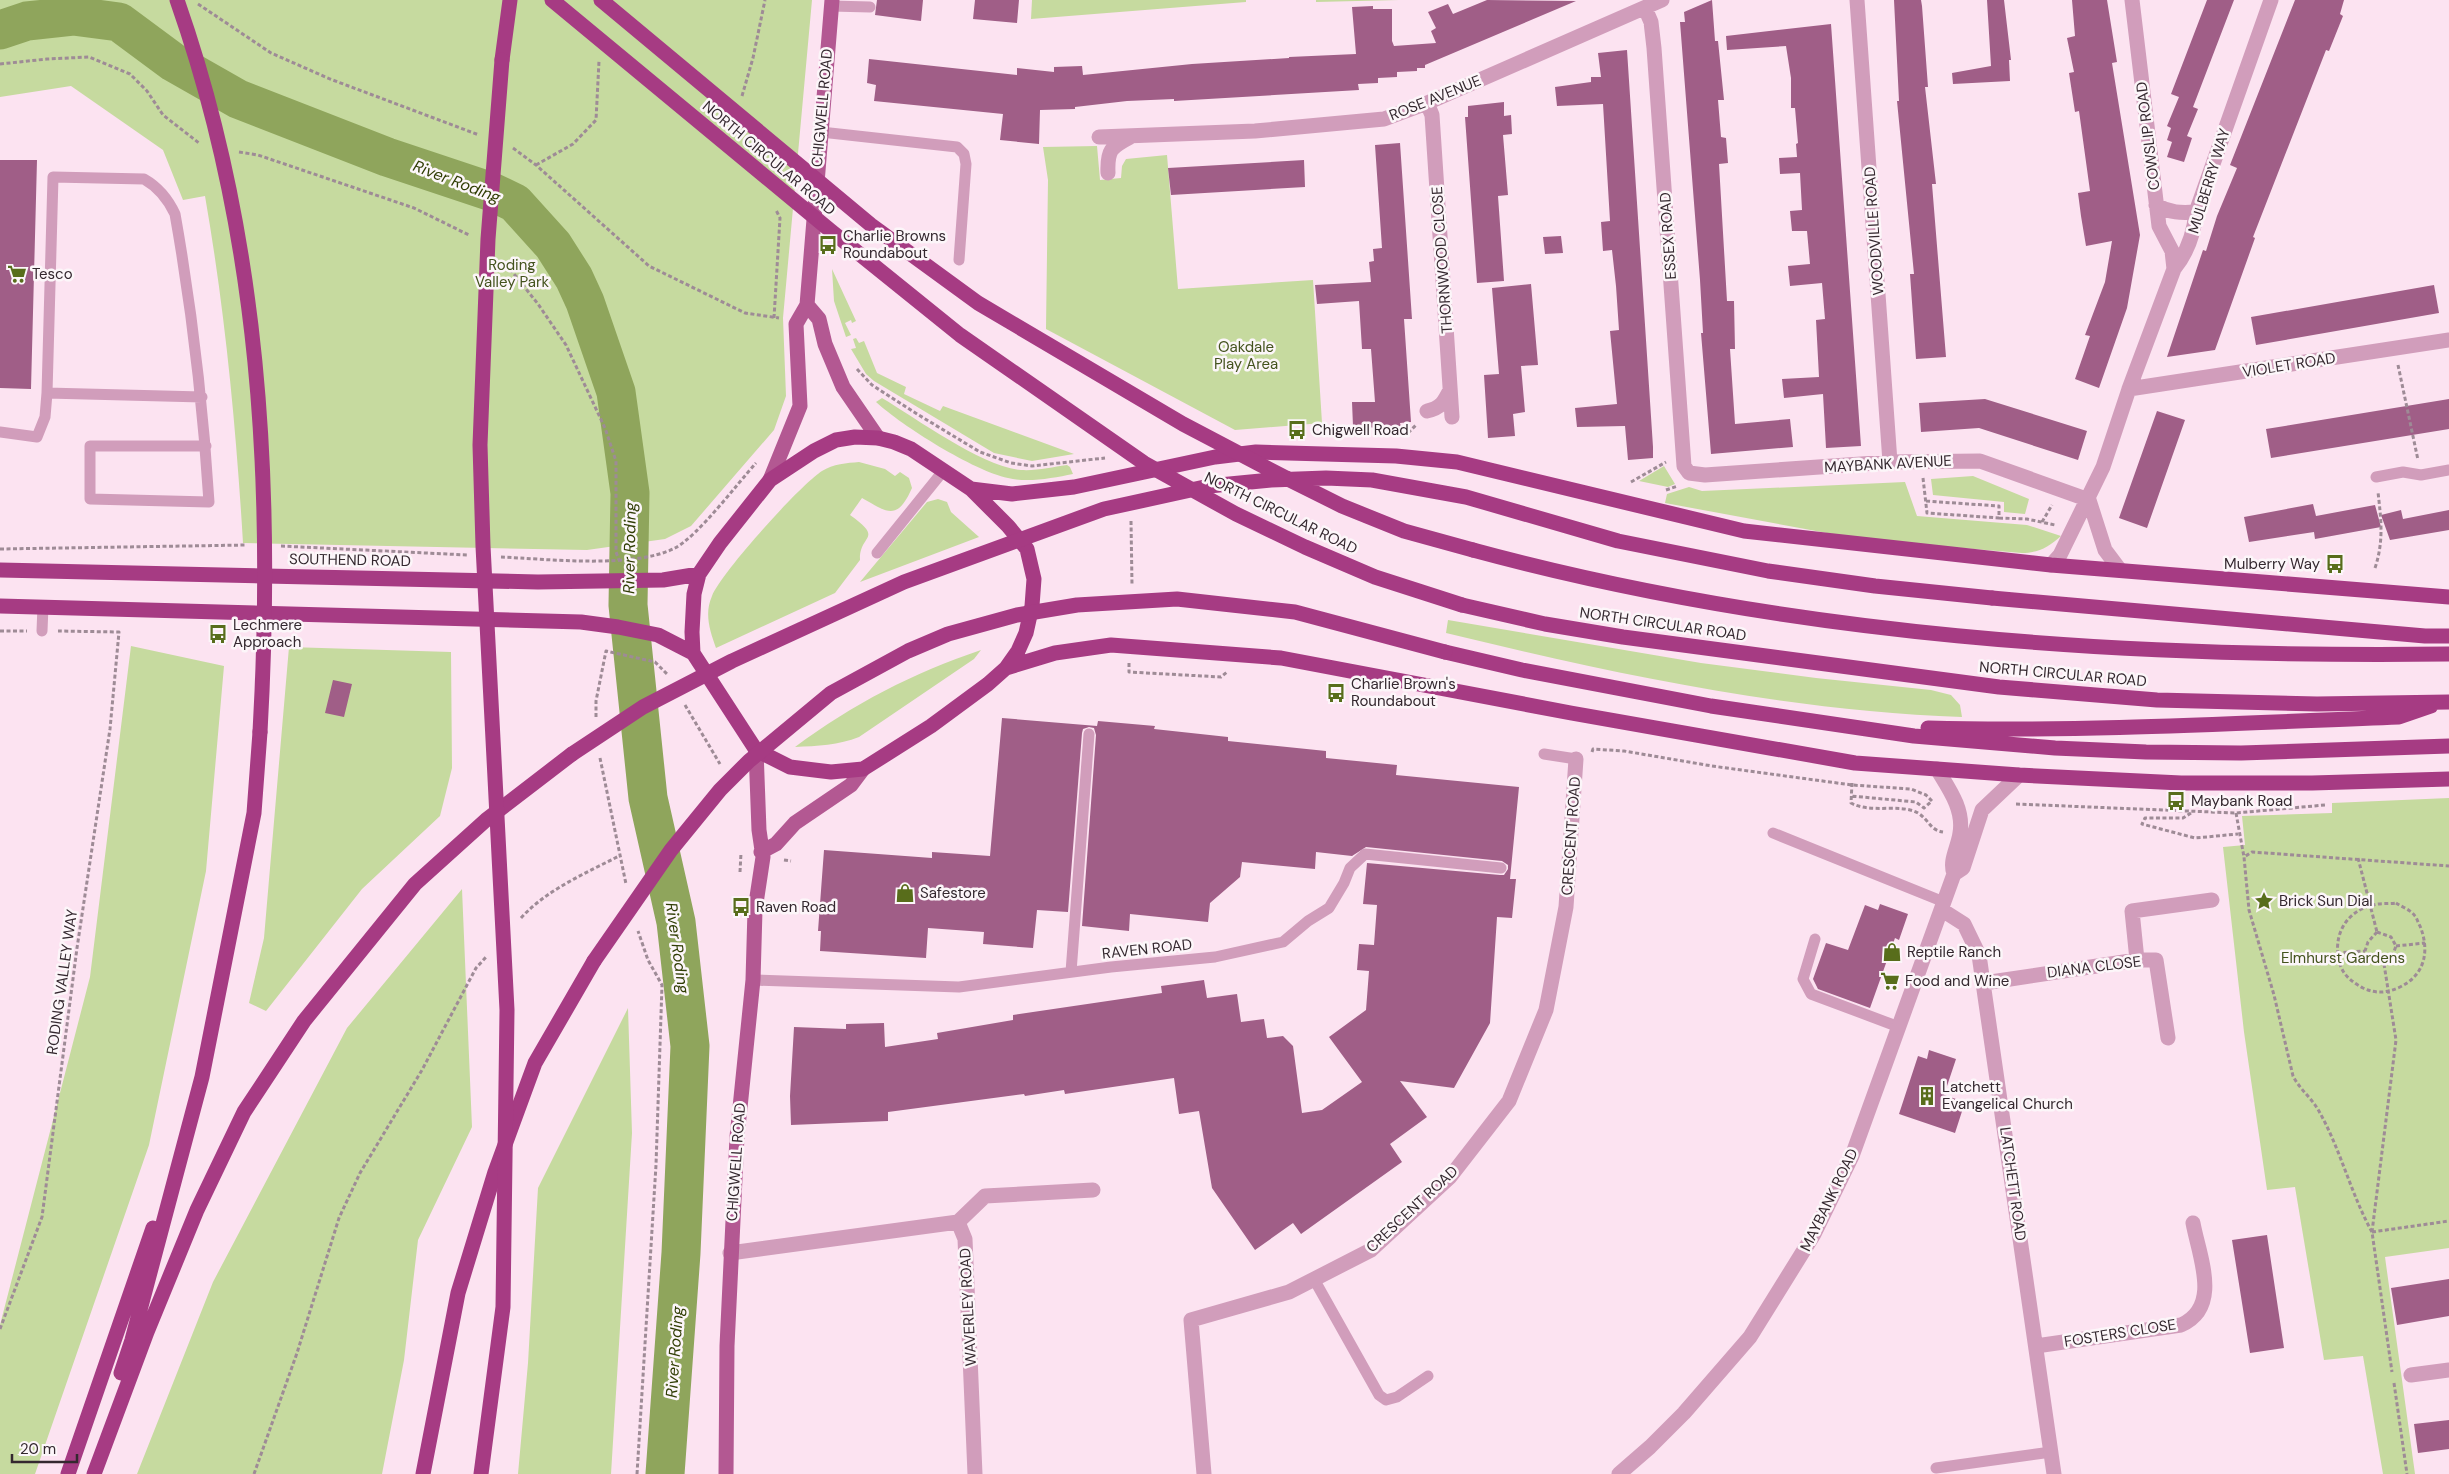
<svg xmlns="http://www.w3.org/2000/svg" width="2449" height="1474" viewBox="0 0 2449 1474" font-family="'DM Sans',sans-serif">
  <rect width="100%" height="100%" fill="#fce3f1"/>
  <path fill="#c6da9f" d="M0,0H812L783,318L786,396L774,430L691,526L665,539L587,550L243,543C236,426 225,311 205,196L183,200L163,150L71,86L0,97Z
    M1032,0H1246V2L1031,19Z
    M1316,0H1399L1316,2Z
    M1097,146L1100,180L1121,178L1122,166L1126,159L1167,155L1178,289L1313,280L1322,423L1235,430L1046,329L1048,180L1043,147Z
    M832,269L856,321L852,323L851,320L845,323L851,335L846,337L834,301Z
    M856,338L859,343L864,341L877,373L906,387L904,394L940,411L943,406L1074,454L1032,461L994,453L874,381L866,374L851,349L856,348L853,339Z
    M882,398C917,419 983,467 1021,470C1037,471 1052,467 1067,465L1070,467L1073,474C1053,478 1028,483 1008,478C974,471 902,426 876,402Z
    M859,462L885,469L895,476L900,472L909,478L912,488C897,522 887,512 862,498L850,515C885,540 859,534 860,560L835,593L716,648C710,631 704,614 712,596C721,573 800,485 822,471C833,464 847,463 859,462Z
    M1664,466L1675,484L1668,487L1639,481Z
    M1973,476L2029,499L2025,514L2004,512V502L1933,495L1931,479Z
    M1905,482L1917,516L2027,525L2061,536C2049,547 2038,553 2022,553L1865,540L1665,503L1667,494L1689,487L1702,491Z
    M938,499L947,502L951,512L979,537L860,582L927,502Z
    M1448,620L1701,663L1816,678L1931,690L1951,695L1960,705L1962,717C1787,711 1615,674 1446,633Z
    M131,646L224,666L206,871L149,1145L35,1474H0V1325L90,977Z
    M289,647L451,652L452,768L440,816L362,889L266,1011L249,1003L264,938Z
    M981,650L974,659L859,737C839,745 817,746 795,747C853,704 913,673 981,650Z
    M2449,798V1248L2385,1257L2415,1474H2383L2363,1356L2324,1360L2295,1187L2267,1190L2244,1032L2223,847L2245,845L2242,816L2332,813V803Z
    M462,889L472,1127L418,1240L404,1360L382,1474H137L213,1282L347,1028Z
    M628,1008L632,1133L611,1474H518L528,1363L538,1188Z"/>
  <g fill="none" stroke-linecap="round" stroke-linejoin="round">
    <path stroke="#8fa55c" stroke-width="39" d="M0,30L27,21L73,16L119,22L173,62L238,99L387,157L492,192L515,203L553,245L574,278L585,302L616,392L630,493L628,605L648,798L676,922L690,1046L681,1253L665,1474"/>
  </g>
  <path fill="#a05e87" d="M877,0H923L921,21L875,15Z
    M975,0H1019L1017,23L973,19Z
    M1487,0L1576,1L1425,65V68H1417V71L1397,72V77L1378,78V83L1358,84L1359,90L1174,101V99L1127,101L1075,107V109L1040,110L1039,144L1000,140L1003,114L874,101L876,85L867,83L869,59L1017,75V68L1054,72V67L1082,66L1083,75L1192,64L1289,58V57L1356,54L1352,7L1373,6V9H1392V41L1394,46L1436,43L1431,31L1436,28L1428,12L1448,4L1453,14Z
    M1712,0L1715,41H1718L1724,100H1718L1721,137L1726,138L1728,163L1719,164L1727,301H1734L1735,349H1730L1735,424L1790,419L1793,447L1711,454L1701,333H1703L1700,280L1680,22H1685L1684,12Z
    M1894,0H1921L1922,6L1928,87H1925L1936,184H1932L1946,357L1916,359L1910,274H1914L1897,101H1899Z
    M1987,0H2004L2011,60H2009L2010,81L1953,84L1952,73L1991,66Z
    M2072,0H2107L2117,62L2112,63L2140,235L2127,308L2099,388L2075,379L2090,336L2085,335L2105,282L2112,241L2086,246L2081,216L2078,193L2090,191L2079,111L2075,112L2069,73L2074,72L2067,38L2075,36Z
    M2207,0H2234L2193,107L2198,109L2187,136L2192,138L2184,162L2167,157L2172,142L2167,140L2171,128L2167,126L2179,97L2171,94Z
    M2295,0H2344L2340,14L2343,16L2329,51L2326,50L2253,237L2255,238L2215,350L2167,357L2203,250L2206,251L2217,216L2237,168L2230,165Z
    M1831,24L1861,446L1826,448L1823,394L1784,398L1782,379L1819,377L1816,320L1825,319L1822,283L1790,286L1788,266L1810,264L1807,231H1792L1790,211L1802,210L1800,173L1780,174L1779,158L1797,157L1796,144L1798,143L1795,108H1791V78L1786,46L1727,50L1726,36Z
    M1627,50L1653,447V458L1628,460L1625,426L1577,427L1575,408L1617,404L1610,331L1619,330L1616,286L1612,250L1603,251L1601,222L1610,221L1603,104L1557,106L1555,87L1591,82V77H1601L1598,53Z
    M1504,102V116L1511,115L1512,134L1503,135L1508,195L1498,196L1504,281L1477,283L1465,117H1468V106Z
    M1400,143L1412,319H1404L1411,422L1400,423L1401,427L1379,428L1353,426L1352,402H1375L1371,349H1362L1359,301L1317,304L1315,285L1371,282L1369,262L1374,261L1373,249L1382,248L1375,145Z
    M0,160H37L31,389L0,388Z
    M1304,160L1305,187L1171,195L1168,168Z
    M1561,236L1563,253L1545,254L1543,237Z
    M1531,284L1538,365L1521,366L1525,412L1513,414L1515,436L1488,438L1484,375L1499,374L1492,288Z
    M2434,285L2439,313L2256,345L2251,317Z
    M1985,399L2087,431L2078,460L1979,428L1921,432L1919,403Z
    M2449,399V429L2271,458L2266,429Z
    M2157,411L2185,420L2147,528L2119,518Z
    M2313,504L2316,516L2375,505L2381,527L2315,539L2314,532L2249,542L2244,517Z
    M2401,510L2403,519L2449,510V530L2390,540L2381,515Z
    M333,680L352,684L344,717L325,713Z
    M1002,718L1097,726L1098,721L1155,726L1154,729L1228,737V741L1326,751V758L1397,765L1396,775L1519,787L1510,879H1516L1512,918L1497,917L1490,1023L1454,1088L1400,1081L1427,1117L1390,1144L1402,1162L1301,1234L1293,1223L1255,1250L1212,1188L1199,1111L1179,1114L1174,1078L1065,1094L1064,1090L1025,1096L1024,1094L888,1112V1121L791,1125L790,1096L794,1027L846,1029V1024L884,1023L885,1047L938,1039L937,1033L1013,1020V1015L1162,993L1161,986L1204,980L1207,998L1237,994L1241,1022L1264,1019L1267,1038L1283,1036L1293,1046L1302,1113L1322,1110L1362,1082L1329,1037L1366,1010L1369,971L1357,970L1359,944L1374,945L1377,905L1363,904L1367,863L1500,875H1504L1508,869V865L1502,861L1366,847L1352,856L1316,852L1315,869L1242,862L1240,877L1210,903L1208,922L1130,914L1129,931L1082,926L1096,735L1094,728L1089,727L1083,729L1082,733L1068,912L1037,910L1033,948L983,944L984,932L928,928L926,958L820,951L821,931H818L824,850L932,858V852L990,856Z
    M1880,904L1908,914L1899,940L1895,938L1870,1008L1818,989L1813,979L1826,943L1848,950L1865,905L1878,910Z
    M1929,1050L1956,1059L1944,1095L1965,1102L1955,1133L1899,1114L1918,1056L1927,1059Z
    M2267,1235L2284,1348L2250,1353L2232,1240Z
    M2449,1279V1316L2397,1325L2391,1288Z
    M2449,1420V1449L2418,1453L2414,1424Z"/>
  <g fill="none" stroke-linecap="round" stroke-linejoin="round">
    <path stroke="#9e8b96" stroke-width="3" stroke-dasharray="4 2.5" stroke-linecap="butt" d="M198,4L271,53L330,79L479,135
      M0,64L47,59L89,57L130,74L147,91L163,115L199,143
      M742,96L753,58L765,0
      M513,148L536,165L649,266L745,313L779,318
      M239,152L258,155L414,208L469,235
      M536,165L573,144L596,120L599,61
      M506,264L538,304L566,345L605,428L616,461V552L619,560
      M774,318L780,218L776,210
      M2398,365L2418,460
      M857,369L872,385L917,414L980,452L1011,463L1032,466L1105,458
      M1408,433L1416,425
      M1923,478L1927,513L1999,518V506L1925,501
      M1631,482L1666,462
      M1666,490L1678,486
      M1999,518L2027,519L2055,525
      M1131,521L1132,585
      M2042,522L2052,505
      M281,546L467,555
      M0,549L247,545
      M501,557C547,559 634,569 675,548C698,536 737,484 756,463
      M2375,568C2384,541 2381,519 2378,492
      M0,631H27
      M1129,663V672L1221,677L1227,672
      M685,705L720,764
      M596,717V701L606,651L655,662L667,674
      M1592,752L1593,749L1624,751L1712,766L1852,785L1911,789L1926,795L1932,801L1924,808L1916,802L1851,796
      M600,758L626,884
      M1852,783L1851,803C1871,814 1900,803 1918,813C1929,820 1930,830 1943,832
      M2016,804L2236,813L2325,805
      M2191,813L2183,818H2145L2142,824L2195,838L2238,834
      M2236,813L2244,857
      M2358,858L2377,932
      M784,860L791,861
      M740,872L741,853
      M2396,903C2402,907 2411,910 2415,916C2417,918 2418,923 2420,926C2430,951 2425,975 2400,987C2387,993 2376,994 2363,988C2354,983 2345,977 2341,967C2331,940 2343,912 2373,905C2380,903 2388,904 2396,903Z
      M521,918C546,890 586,873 619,856
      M2377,932L2391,937L2396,946L2392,957L2384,964
      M2377,932L2368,942L2365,951L2373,960L2384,964
      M2396,946L2425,943
      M2337,953L2365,951
      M2384,964L2396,1040L2372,1232L2392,1372
      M2372,1232C2351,1194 2341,1151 2320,1113C2313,1099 2300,1090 2293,1076L2274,995L2249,910L2244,857L2252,852L2449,866
      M2372,1232L2449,1221
      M0,1329L42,1217L77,948L110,729L119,632L58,631
      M2394,1383L2407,1474
      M254,1474L297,1353L339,1218L360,1173L422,1070L476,968L487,956
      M637,1474L656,1165L662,985L648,960L638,931"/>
    <path stroke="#d19dbb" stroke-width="11" d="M831,6L870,7
      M821,132L957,147L964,154L966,164L959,260
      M47,393L53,177L144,179C158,187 168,199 175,214C192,310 203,405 209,502L90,499V446H206
      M0,432L37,437L45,417L47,393L202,397
      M2376,477L2403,472L2421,475L2449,470
      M877,553L944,470
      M42,631L43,606
      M1544,754L1576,759
      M1773,833L1944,902
      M1815,939L1803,979L1811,994L1899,1027
      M1071,972L1089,734
      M753,980L959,987L1111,967L1215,957L1283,942L1308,921L1329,908L1344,883L1350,868L1365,854L1501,868
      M1315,1281L1379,1395L1386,1400L1397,1397L1428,1376
      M1936,1468L2051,1452"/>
    <path stroke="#d19dbb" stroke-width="15" d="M1857,0L1890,462
      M2132,0L2159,226L2172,251L2174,269
      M1645,8L1651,22L1654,48L1684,466L1689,473L1705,475L1890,462L1980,461L2089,500
      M1427,103L1432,115L1452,417
      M1099,137L1255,131L1384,119L1427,103L1662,0
      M1108,173C1107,150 1111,147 1130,137
      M2156,205C2170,213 2181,213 2196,212
      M2129,389L2449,340
      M1427,411C1441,408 1444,402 1450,390
      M2089,500L2105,550L2120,570
      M2051,565L2060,555L2103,467L2129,389L2174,269C2188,252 2194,233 2196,212L2271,0
      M1937,769C1949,789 1964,809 1960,833C1958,848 1949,860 1954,874
      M1942,910L1964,924L1979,955L2054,1474
      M2137,960L2132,911L2212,900
      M1984,983L2137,960H2156L2168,1038
      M958,1222L985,1196L1093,1190
      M730,1253L958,1222L965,1239L975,1474
      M2036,1346L2181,1325C2222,1307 2199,1256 2193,1223
      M2411,1375L2449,1370
      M1204,1474L1191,1320L1289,1292L1371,1250L1450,1177L1509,1101L1546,1010L1566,907L1576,759
      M1619,1474L1650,1447L1684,1413L1750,1337L1814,1234L1852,1156L1954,874L1963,868L1982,810L2019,775"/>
    <path stroke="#b35892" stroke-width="15" d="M807,305L819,319L825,344L843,387L878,438
      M770,480L800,406L796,324L807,305L832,0
      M761,852L776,844L795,823L851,785L863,769
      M726,1474L727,1346L737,1137L753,980L755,910L763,857L759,830L756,750"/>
    <path stroke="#a63b83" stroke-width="15" d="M502,60L510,0
      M855,437L878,438L894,442L911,449L971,489L1008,526L1027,549L1034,579L1032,606L1026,633L1018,651L1006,668L988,684L931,726L863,769L831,772L790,767L756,750L693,653L692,632L694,594L699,574L720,543L770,480L814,451L836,440Z
      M971,489L1012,494L1074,487L1215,457L1256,452L1396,456L1457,462L1744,531L2051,565L2449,597
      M1473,550C1790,636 2122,658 2449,654
      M0,570L538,582L663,580L699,574
      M1992,598L2425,636H2449
      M1462,605L1545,624L1623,637L1999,687L2157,700L2317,704L2449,702
      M0,606L581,622L618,627L658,635L693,653
      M1445,652L1522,670L1711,706L1914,736L2055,748L2146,752L2241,753L2449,746
      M1006,668L1055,653L1111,645L1281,658L1571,713L1855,763L2019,775L2181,783H2312L2449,779
      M1928,728C2085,732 2242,723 2399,717L2431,706
      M121,1373L132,1340L202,1077L254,813L260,732
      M68,1474L153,1228
      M94,1474L147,1332L197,1210L244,1112L304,1021L415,884L486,820L572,754
      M423,1474L458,1293L495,1172L535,1063L594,961"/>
    <path stroke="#a63b83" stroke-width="15" d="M177,0C260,236 274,484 260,732
      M552,0L831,231L960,335L1144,463L1236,514L1305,547L1375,577L1462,605
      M601,0L871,225L978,303L1183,424L1284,477L1342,506L1404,531L1473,550
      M572,754L643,707L732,661L904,582L1104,509L1209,486L1271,480L1326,478L1372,480L1466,497L1618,541L1768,571L1875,586L1992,598
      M594,961L671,850L720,790L749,761L831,693L908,651L948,634L1017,615L1077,605L1177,599L1295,612L1445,652
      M481,1474L503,1307L507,1010L483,546L480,445L488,239L502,60"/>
  </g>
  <defs>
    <g id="bus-bare" transform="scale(1.5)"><path d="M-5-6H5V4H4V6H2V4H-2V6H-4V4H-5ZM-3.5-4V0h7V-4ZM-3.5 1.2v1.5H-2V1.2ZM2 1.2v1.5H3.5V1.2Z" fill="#586d1b" stroke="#fcf6f9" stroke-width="2.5" paint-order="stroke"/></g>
    <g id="supermarket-bare" transform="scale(1.5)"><path d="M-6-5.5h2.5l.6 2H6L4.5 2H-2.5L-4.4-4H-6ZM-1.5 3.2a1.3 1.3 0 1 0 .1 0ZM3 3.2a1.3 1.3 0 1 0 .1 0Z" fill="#586d1b" stroke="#fcf6f9" stroke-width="2.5" paint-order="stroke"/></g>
    <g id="shop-bare" transform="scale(1.5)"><path d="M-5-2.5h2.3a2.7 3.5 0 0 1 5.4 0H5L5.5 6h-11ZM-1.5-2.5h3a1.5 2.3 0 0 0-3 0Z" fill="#586d1b" stroke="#fcf6f9" stroke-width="2.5" paint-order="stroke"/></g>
    <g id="sight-bare" transform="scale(1.5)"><path d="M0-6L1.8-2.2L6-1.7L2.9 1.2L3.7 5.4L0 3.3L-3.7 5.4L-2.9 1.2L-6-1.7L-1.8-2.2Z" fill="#586d1b" stroke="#fcf6f9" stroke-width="2.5" paint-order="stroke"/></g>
    <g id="building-bare" transform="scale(1.5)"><path d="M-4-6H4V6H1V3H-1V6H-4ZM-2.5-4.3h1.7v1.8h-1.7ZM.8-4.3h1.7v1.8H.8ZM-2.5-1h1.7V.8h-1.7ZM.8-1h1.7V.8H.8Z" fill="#586d1b" stroke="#fcf6f9" stroke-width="2.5" paint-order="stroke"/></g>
  </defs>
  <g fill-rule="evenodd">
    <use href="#bus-bare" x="828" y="245"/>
    <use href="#supermarket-bare" x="17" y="274"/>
    <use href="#bus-bare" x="1297" y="430"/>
    <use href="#bus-bare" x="2335" y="564"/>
    <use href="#bus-bare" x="218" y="634"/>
    <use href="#bus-bare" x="1336" y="693"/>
    <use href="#bus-bare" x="2176" y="801"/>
    <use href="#shop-bare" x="905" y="893"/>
    <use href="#sight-bare" x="2264" y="901"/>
    <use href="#bus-bare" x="741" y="907"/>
    <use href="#shop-bare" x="1892" y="952"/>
    <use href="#supermarket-bare" x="1890" y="981"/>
    <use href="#building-bare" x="1927" y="1096"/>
  </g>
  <g text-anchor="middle" stroke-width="5" stroke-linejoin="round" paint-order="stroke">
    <g font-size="15" fill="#34282f" stroke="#fcf6f9">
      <text transform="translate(1435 98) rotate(-22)" y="5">ROSE AVENUE</text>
      <text transform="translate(822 108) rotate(-85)" y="5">CHIGWELL ROAD</text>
      <text transform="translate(2148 136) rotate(-97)" y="5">COWSLIP ROAD</text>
      <text transform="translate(769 158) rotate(40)" y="5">NORTH CIRCULAR ROAD</text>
      <text transform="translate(2209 181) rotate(-73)" y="5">MULBERRY WAY</text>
      <text transform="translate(1874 231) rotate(-94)" y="5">WOODVILLE ROAD</text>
      <text transform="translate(1668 236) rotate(-94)" y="5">ESSEX ROAD</text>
      <text transform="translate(1442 260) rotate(-94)" y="5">THORNWOOD CLOSE</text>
      <text transform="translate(2289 365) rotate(-9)" y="5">VIOLET ROAD</text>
      <text transform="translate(1888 464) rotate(-3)" y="5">MAYBANK AVENUE</text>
      <text transform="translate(1281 513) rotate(26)" y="5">NORTH CIRCULAR ROAD</text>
      <text transform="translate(350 560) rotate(1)" y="5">SOUTHEND ROAD</text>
      <text transform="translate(1663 624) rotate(8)" y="5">NORTH CIRCULAR ROAD</text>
      <text transform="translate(2063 674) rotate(5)" y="5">NORTH CIRCULAR ROAD</text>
      <text transform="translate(1571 836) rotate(-86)" y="5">CRESCENT ROAD</text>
      <text transform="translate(1147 949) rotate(-6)" y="5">RAVEN ROAD</text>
      <text transform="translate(2094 967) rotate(-7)" y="5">DIANA CLOSE</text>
      <text transform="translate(62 982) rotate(-82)" y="5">RODING VALLEY WAY</text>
      <text transform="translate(736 1162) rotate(-86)" y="5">CHIGWELL ROAD</text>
      <text transform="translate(2013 1184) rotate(82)" y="5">LATCHETT ROAD</text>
      <text transform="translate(1829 1200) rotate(-64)" y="5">MAYBANK ROAD</text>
      <text transform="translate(1412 1209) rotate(-43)" y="5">CRESCENT ROAD</text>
      <text transform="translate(968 1307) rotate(-93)" y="5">WAVERLEY ROAD</text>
      <text transform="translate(2120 1333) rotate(-9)" y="5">FOSTERS CLOSE</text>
    </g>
    <g font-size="15" fill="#34282f" stroke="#fcf6f9" text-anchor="start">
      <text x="843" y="241">Charlie Browns<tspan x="843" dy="17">Roundabout</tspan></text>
      <text x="32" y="279">Tesco</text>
      <text x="1312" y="435">Chigwell Road</text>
      <text x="2320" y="569" text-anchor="end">Mulberry Way</text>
      <text x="233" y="630">Lechmere<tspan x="233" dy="17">Approach</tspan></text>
      <text x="1351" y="689">Charlie Brown's<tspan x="1351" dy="17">Roundabout</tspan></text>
      <text x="2191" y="806">Maybank Road</text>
      <text x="920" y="898">Safestore</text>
      <text x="2279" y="906">Brick Sun Dial</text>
      <text x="756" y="912">Raven Road</text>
      <text x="1907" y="957">Reptile Ranch</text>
      <text x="1905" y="986">Food and Wine</text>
      <text x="1942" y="1092">Latchett<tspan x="1942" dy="17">Evangelical Church</tspan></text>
    </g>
    <g font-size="15" fill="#44531e" stroke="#fcf6f9">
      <text x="512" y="270">Roding<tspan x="512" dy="17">Valley Park</tspan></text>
      <text x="1246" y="352">Oakdale<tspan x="1246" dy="17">Play Area</tspan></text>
      <text x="2343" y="963">Elmhurst Gardens</text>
    </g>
    <g font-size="16" font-style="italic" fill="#303d04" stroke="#fcf6f9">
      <text transform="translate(457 181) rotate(21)" y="6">River Roding</text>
      <text transform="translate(629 548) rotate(-89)" y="6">River Roding</text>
      <text transform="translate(678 948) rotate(82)" y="6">River Roding</text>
      <text transform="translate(674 1352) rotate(-86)" y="6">River Roding</text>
    </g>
  </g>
  <path d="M12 1454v8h65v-8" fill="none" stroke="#34282f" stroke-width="2.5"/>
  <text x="20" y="1454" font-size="15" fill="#34282f" stroke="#fcf6f9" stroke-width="4" paint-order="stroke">20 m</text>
</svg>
